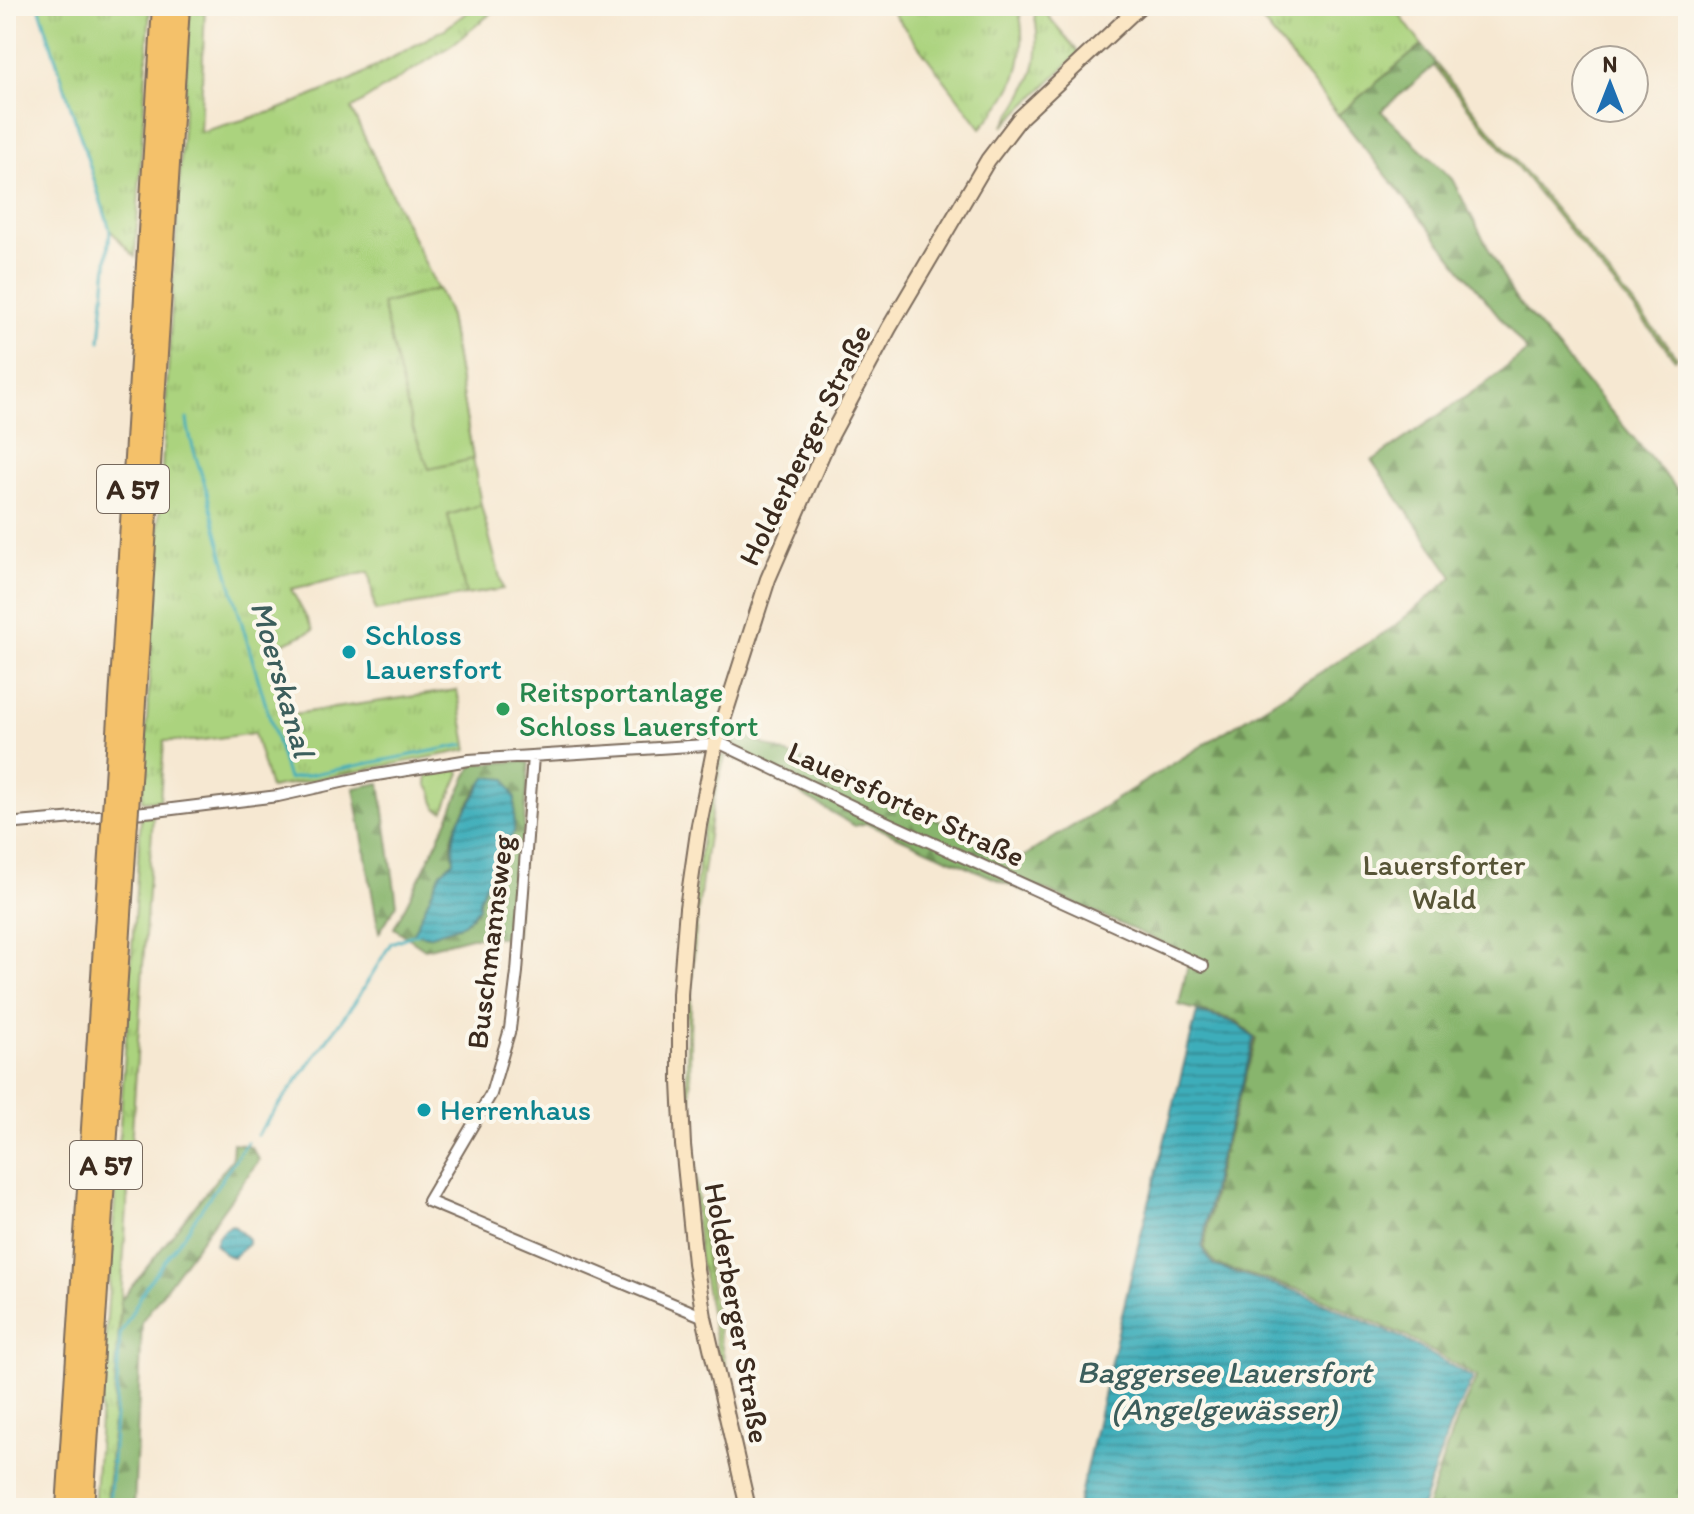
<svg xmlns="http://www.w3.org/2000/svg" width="1694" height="1514" viewBox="0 0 1694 1514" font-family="Itim,sans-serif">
  <defs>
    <pattern id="grass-tufts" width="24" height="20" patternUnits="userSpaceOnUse" patternTransform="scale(2)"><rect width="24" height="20" fill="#abd37e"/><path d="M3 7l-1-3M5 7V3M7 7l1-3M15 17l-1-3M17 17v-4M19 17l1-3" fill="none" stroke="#94b56c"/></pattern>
    <pattern id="forest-firs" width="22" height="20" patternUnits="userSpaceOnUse" patternTransform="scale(2)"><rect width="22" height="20" fill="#88b56d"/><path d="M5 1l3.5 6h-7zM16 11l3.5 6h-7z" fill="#709359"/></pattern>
    <pattern id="water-rules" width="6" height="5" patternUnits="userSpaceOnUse" patternTransform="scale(2)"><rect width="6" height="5" fill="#3eadba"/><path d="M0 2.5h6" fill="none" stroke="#358d97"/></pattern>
  </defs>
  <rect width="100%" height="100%" fill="#fbf7ec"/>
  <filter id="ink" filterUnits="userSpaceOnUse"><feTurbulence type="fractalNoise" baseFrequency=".0125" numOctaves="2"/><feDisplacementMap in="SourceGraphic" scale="16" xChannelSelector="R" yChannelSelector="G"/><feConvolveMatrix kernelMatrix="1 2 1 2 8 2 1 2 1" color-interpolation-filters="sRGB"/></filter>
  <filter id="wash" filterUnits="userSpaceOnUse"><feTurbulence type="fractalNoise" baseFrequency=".006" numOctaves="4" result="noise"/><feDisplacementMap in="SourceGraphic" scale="32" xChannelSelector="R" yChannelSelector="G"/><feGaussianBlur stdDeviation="1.8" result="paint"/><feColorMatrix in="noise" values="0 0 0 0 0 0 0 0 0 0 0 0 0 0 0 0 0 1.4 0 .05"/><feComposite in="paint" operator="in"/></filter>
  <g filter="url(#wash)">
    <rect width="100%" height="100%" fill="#f6e8d2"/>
    <path fill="url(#grass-tufts)" stroke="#737e4e" stroke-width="2" d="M39,6H150L135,257L110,230Z
      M190,6H205L200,132L275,111L353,79L445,29L475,6H500L452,45L351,109L448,311L481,505L448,515L466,595L375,611L369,572L291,589L313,630L274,648L286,715L457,690L468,750L270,788L254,733L196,741H164L160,800L142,801Z
      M888,6H1018C1026,37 1023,71 1005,98C998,109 989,119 981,128Z
      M1033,6H1040L1079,53L1003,127C1033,82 1045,60 1033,6Z
      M1250,6H1393L1422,45L1338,115Z
      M1436,64L1677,357L1675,359L1434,66Z
      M726,754C712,794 708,838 702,879C686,987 687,1097 699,1205C710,1307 735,1408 758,1508H752L732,1425L700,1258L687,1140V966L702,834L719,758Z
      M454,767L458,769L460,773L444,811L436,808L432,791L427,785L428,773Z
      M153,815L107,1508H94L141,817Z"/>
    <path fill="url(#forest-firs)" stroke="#627046" stroke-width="2" fill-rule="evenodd" d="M1422,45L1436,64L1381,111L1452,179L1514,297L1688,502V1508H1426L1455,1424L1477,1377L1405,1336L1304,1291L1216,1265L1204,1248L1217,1173L1256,1039L1237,1021L1179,1005L1190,955L1036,886L1028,893L867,823L855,826L747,763L726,754L733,731L874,791L1021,858L1392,628L1453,577L1372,461L1493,378L1527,351L1338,115Z
      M523,761L529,763L515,937H471L425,949L394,928C413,892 430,857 447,821C456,802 462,781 474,764ZM479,786L507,848L487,881L479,900V908L464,924L428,936L414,933L441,872L454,861C453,854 452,847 452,840C455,821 471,803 479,786Z
      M380,783L397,904L379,933L354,788Z
      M233,1143L251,1147L259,1160L142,1321L134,1508H107L121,1300L232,1159Z"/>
    <path fill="#abd37e" stroke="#737e4e" stroke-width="2" d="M438,289L448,311L473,459L429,469L412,426L382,304Z
      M481,505L503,589L466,595L448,515Z"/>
    <path fill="url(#water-rules)" stroke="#3c6c6c" stroke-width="2" d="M487,777L506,779L515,799L514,831L507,848L487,881L479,900V908L464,924L428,936L413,933L441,872L454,861C452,835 454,826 469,805C476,796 479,786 487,777Z
      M1197,1012L1236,1023L1254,1038L1245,1074L1215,1173L1202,1248L1214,1266L1301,1293L1402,1338L1473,1378L1451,1424L1421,1508H1077L1137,1250Z
      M233,1225L248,1239V1243L233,1258L223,1253L215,1244C217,1235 224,1227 233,1225Z"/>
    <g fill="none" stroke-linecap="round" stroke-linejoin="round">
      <path stroke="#3eadba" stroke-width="3" d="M39,6L110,230L100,341
        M187,419C189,445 202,470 208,496C231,591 260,685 288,779L463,745
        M257,1135L357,999L391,943L418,933
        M109,1508L120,1335L146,1286L181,1239L247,1142"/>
    </g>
  </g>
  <g filter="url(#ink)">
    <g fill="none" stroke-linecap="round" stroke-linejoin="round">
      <g stroke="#7c6c5d" stroke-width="14">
        <path id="minor" d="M533,756L517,972L510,1029L491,1094L428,1201L704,1317
          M6,824L156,811L278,796L364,777L469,760L722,744L862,811L1203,966"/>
      </g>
      <g stroke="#7c6c5d" stroke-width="18">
        <path id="secondary" d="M748,1508L704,1317L695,1263L683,1145L680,1082V994L687,908L699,825L715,745L768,579L827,443L889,328L988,160L1020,118L1140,6"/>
      </g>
      <g stroke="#7c6c5d" stroke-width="22">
        <path id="motorway" d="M130,796L180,6
          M113,797L162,6
          M66,1508L111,824
          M84,1508L128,821"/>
      </g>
      <use href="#minor" stroke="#fff" stroke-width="10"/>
      <use href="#secondary" stroke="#fbe6c4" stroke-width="14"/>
      <use href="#motorway" stroke="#f4c16b" stroke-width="18"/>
      <g stroke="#7c6c5d" stroke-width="22" stroke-linecap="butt">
        <path id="motorway-bridge" d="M128,821L130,796
          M111,824L113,797"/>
      </g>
      <use href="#motorway-bridge" stroke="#f4c16b" stroke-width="18"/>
    </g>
  </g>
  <g fill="#0f9aa8" stroke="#fbf7ec" stroke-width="3">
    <circle cx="349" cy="652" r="8"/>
    <circle cx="424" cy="1110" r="8"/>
  </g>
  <circle fill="#2e9e5b" stroke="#fbf7ec" stroke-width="3" cx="503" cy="709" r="8"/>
  <g text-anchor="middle" stroke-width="8" stroke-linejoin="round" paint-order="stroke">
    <g fill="#fbf7ec" stroke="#75685c" stroke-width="2">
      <rect x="97" y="465" width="72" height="48" rx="6"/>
      <rect x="70" y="1141" width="72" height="48" rx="6"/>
    </g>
    <g font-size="28" font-weight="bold" fill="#3b2a1e">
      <text x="133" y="499">A 57</text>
      <text x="106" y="1175">A 57</text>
    </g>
    <g font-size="30" fill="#3b2a1e" stroke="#fbf7ec">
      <text transform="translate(805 445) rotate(-64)" y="10">Holderberger Straße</text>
      <text transform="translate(906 804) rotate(25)" y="10">Lauersforter Straße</text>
      <text transform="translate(490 942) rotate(-83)" y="10">Buschmannsweg</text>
      <text transform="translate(737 1313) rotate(80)" y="10">Holderberger Straße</text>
    </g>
    <g font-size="30" fill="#0d838f" stroke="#fbf7ec" text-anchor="start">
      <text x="365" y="645">Schloss<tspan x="365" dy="34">Lauersfort</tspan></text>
      <text x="440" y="1120">Herrenhaus</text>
    </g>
    <g font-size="30" fill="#27864d" stroke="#fbf7ec" text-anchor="start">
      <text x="519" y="702">Reitsportanlage<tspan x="519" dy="34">Schloss Lauersfort</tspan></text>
    </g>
    <g font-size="30" fill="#575436" stroke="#fbf7ec">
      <text x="1444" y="875">Lauersforter<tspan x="1444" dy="34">Wald</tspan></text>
    </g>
    <g font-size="32" font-style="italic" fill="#3c5e5c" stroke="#fbf7ec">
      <text transform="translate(283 679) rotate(74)" y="11">Moerskanal</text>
      <text x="1224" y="1383">Baggersee Lauersfort<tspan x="1224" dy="37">(Angelgewässer)</tspan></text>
    </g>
  </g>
  <rect width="1694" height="1514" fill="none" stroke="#fbf7ec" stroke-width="32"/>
  <g transform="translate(1610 84)"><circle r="38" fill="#fbf7ec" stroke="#aea59a" stroke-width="2"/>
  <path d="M0-6L14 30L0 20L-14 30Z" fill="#1f6fb2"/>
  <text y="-12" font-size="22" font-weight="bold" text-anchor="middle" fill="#3b2a1e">N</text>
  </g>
</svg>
